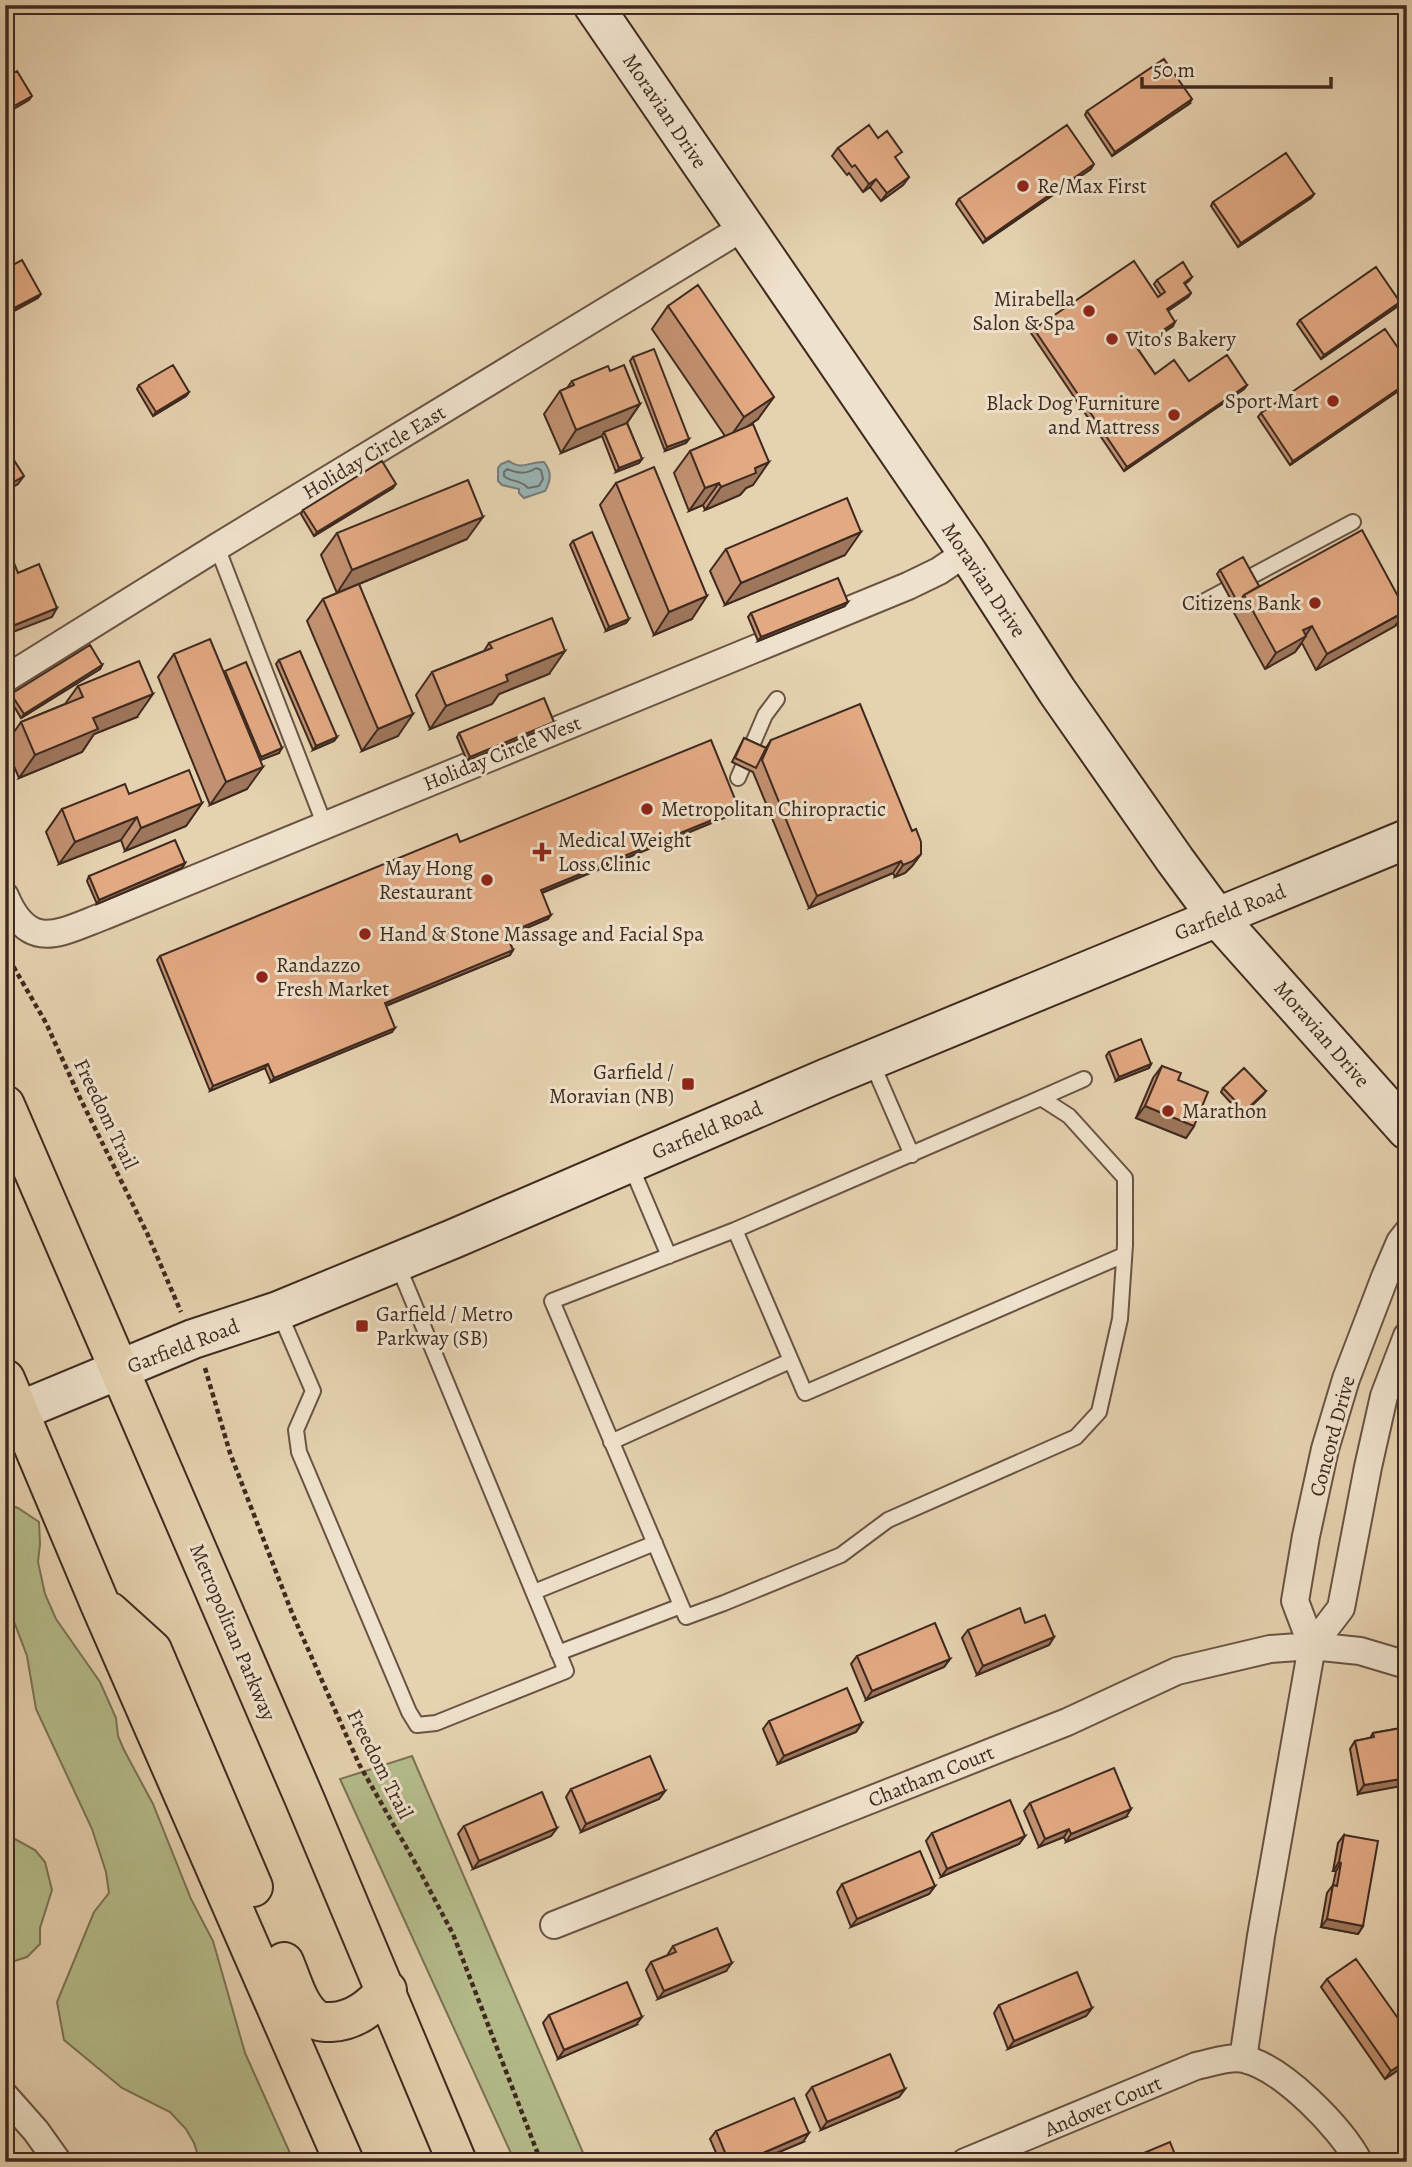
<svg xmlns="http://www.w3.org/2000/svg" width="1412" height="2167" viewBox="0 0 1412 2167" font-family="Alegreya,serif">
  <rect width="100%" height="100%" fill="#e6d2b0"/>
  <filter id="stains"><feTurbulence type="fractalNoise" baseFrequency=".00286" numOctaves="4"/><feColorMatrix values="0 0 0 0 .2 0 0 0 0 .09 0 0 0 0 .02 0 0 0 .5 -.17"/></filter>
  <radialGradient id="worn" r=".72"><stop offset=".6" stop-color="#630" stop-opacity="0"/><stop offset="1" stop-color="#630" stop-opacity=".3"/></radialGradient>
  <path fill="#b5bc8b" stroke="#7a7356" stroke-width="2" d="M5,1504L18,1508L39,1522L40,1544L38,1562L45,1594L56,1619L100,1682L116,1718L118,1736L124,1750L153,1804L191,1899L213,1941L245,2053L294,2162H200L194,2143L186,2129L170,2112L122,2088L64,2040L57,2002L94,1912L109,1893L106,1872L92,1829L36,1709L27,1656L13,1619L5,1607Z
    M412,1756L587,2162H515L340,1779Z
    M5,1839H15L35,1850L45,1862L52,1890L40,1928V1944L27,1957L5,1964Z"/>
  <path fill="#9ab5b6" stroke="#767d7a" stroke-width="2" d="M509,461C522,471 530,461 544,462C552,472 551,480 545,491L524,498L519,493V489L502,485L498,481V468L501,464Z"/>
  <g fill="none" stroke-linecap="round" stroke-linejoin="round">
    <path stroke="#6c706b" stroke-width="2" d="M536,468L541,470L543,479L539,486L528,488C519,478 511,483 504,476V472L507,469C517,473 526,475 536,468Z"/>
    <g stroke="#695444" stroke-width="18">
      <path id="lane" d="M217,547L325,826
        M1205,601L1353,522
        M738,778L765,715L777,699
        M872,1063L912,1155
        M1041,1098L1069,1116L1125,1178V1245L1120,1319L1099,1412L1076,1437L888,1520L841,1555L724,1603L686,1617L552,1301L735,1230Z
        M1041,1098L1084,1079
        M630,1164L669,1256
        M735,1230L805,1393L1124,1255
        M279,1312L313,1391L296,1430L299,1452L409,1712L417,1725L436,1723L566,1671L397,1263
        M611,1442L790,1361
        M534,1592L655,1543
        M558,1653L681,1606"/>
    </g>
    <g stroke="#695444" stroke-width="30">
      <path id="street" d="M5,679L217,547L744,227
        M5,896C29,953 59,933 104,916L908,586L939,571L967,552
        M1312,1646L1295,1601L1306,1536L1325,1449L1346,1379L1385,1277L1400,1242L1407,1233
        M554,1925L1067,1722L1177,1671L1270,1649L1312,1646L1360,1651L1407,1665
        M1243,2059L1261,1936L1312,1646L1341,1608L1368,1467L1384,1396L1407,1336
        M5,2096L36,2131L58,2162
        M965,2162L1196,2066C1211,2063 1230,2056 1244,2059C1283,2068 1341,2128 1359,2162"/>
    </g>
    <g stroke="#3f2a20" stroke-width="42">
      <path id="secondary" d="M593,5L967,552L1057,691L1175,860L1217,917L1407,1130
        M5,1417L193,1339L278,1311L453,1239L827,1078L1407,839"/>
    </g>
    <g stroke="#3f2a20" stroke-width="42">
      <path id="primary" d="M5,1105L305,1800L457,2162
        M5,1379L100,1604L344,2162
        M110,1612L152,1650L253,1887
        M284,1962C292,1980 298,2007 315,2019C319,2022 326,2022 331,2022C355,2021 371,2007 387,1990"/>
    </g>
    <path stroke="#3f2a20" stroke-width="4.5" stroke-dasharray="5 3.5" stroke-linecap="butt" d="M5,952L46,1023L80,1098L147,1233L181,1312
      M205,1368L230,1453L292,1613L359,1764L417,1866L453,1934L541,2162"/>
    <use href="#lane" stroke="#efe2cc" stroke-width="14"/>
    <use href="#street" stroke="#efe2cc" stroke-width="26"/>
    <use href="#secondary" stroke="#efe2cc" stroke-width="38"/>
    <use href="#primary" stroke="#e6d2b0" stroke-width="38"/>
  </g>
  <path fill="#c29171" stroke="#3f2a20" stroke-width="2" d="M1189,104L1112,156L1085,115L1087,111Z
    M878,138L896,160L909,177L903,185L881,201L870,187L863,192L849,173L847,175L832,156L838,148Z
    M1091,169L983,243L956,204L959,199Z
    M1314,194L1311,198L1238,247L1211,206L1213,202Z
    M1192,277L1189,281L1185,284L1191,293L1188,297L1168,311L1173,326L1138,349L1155,374L1189,381L1247,385L1244,389L1124,471L1031,333L1034,329L1158,297L1161,295L1154,284L1157,280Z
    M1400,302L1398,306L1321,359L1297,324L1300,320Z
    M668,306L758,419L746,427L753,485L746,488L740,495L705,510L703,505L689,511L674,473L690,451L725,436L652,329Z
    M633,357L689,439L686,443L665,451L630,361Z
    M1407,361V385L1290,465L1258,417L1261,413Z
    M572,381L640,404L627,423L642,459L639,463L616,472L602,436L561,453L544,414L560,391L567,388Z
    M139,385L189,392L186,396L153,416L137,389Z
    M616,483L692,619L654,635L600,505Z
    M393,488L314,536L301,514L303,510Z
    M337,533L467,539L359,584L398,736L362,751L307,621L323,599L337,593L321,555Z
    M573,541L629,619L626,623L606,631L570,545Z
    M726,549L845,555L725,605L710,571Z
    M1220,570L1259,586L1395,626L1316,670L1302,643L1295,652L1265,669L1233,611L1235,607L1217,574Z
    M845,606L758,641L748,617L751,613Z
    M489,643L549,674L499,694L492,704L430,729L416,695L432,672L484,651Z
    M174,654L224,672L279,753L260,760L247,789L210,805L158,677Z
    M279,660L337,737L334,741L313,750L276,664Z
    M102,665L100,669L21,718L9,698L11,694Z
    M78,686L137,717L94,734L82,752L19,778L5,745L21,722L65,704Z
    M551,726L467,761L457,737L459,733Z
    M744,738L766,748L771,740L921,854L912,866L905,873L895,877L893,873L809,908L753,772L732,762Z
    M129,794L202,803L186,826L125,851L121,840L59,864L46,832L62,809Z
    M739,809L736,813L542,893L548,919L507,936L513,950L510,955L386,1006L392,1032L271,1082L265,1068L210,1091L157,960L160,956L460,842Z
    M185,863L182,868L97,904L87,881L89,876Z
    M1109,1052L1151,1064L1149,1068L1116,1081L1106,1056Z
    M1162,1066L1178,1080L1194,1126L1186,1138L1136,1118L1153,1078Z
    M1223,1088L1266,1091L1263,1095L1242,1115L1221,1092Z
    M1025,1623L1054,1637L1049,1645L977,1675L962,1638L968,1630Z
    M857,1656L950,1659L944,1667L866,1700L851,1664Z
    M769,1721L862,1723L856,1732L778,1764L763,1729Z
    M1407,1727L1358,1794L1350,1749L1355,1741L1370,1738L1373,1733Z
    M571,1789L665,1791L659,1799L581,1832L566,1797Z
    M1030,1803L1126,1817L1066,1842L1064,1837L1039,1847L1024,1811Z
    M464,1826L557,1828L551,1836L473,1869L458,1834Z
    M932,1833L1025,1836L1019,1844L941,1877L926,1841Z
    M1344,1835L1363,1926L1358,1934L1321,1927L1327,1893L1333,1885L1336,1871H1333L1338,1843Z
    M842,1884L935,1886L929,1894L851,1927L837,1892Z
    M673,1946L726,1971L658,1999L646,1970L651,1962L668,1955V1954Z
    M1327,1979L1407,2031V2064L1385,2079L1321,1987Z
    M999,2005L1092,2008L1086,2016L1008,2049L994,2013Z
    M549,2015L636,2025L558,2059L543,2023Z
    M812,2087L905,2089L899,2097L821,2130L806,2095Z
    M716,2131L803,2142L755,2162H720L710,2139Z"/>
  <path fill="#9e765c" stroke="#3f2a20" stroke-width="2" d="M32,96L29,100L5,114V111Z
    M1192,99L1189,104L1112,156L1115,152Z
    M1094,164L1091,169L983,243L986,239Z
    M909,177L903,185L881,201L887,193Z
    M876,179L870,187L863,192L869,184Z
    M1314,194L1311,198L1238,247L1241,243Z
    M1191,293L1188,297L1164,313L1167,309Z
    M41,294L38,298L5,316V313Z
    M1400,302L1398,306L1321,359L1324,355Z
    M1175,322L1173,326L1134,352L1137,348Z
    M1407,383V385L1290,465L1293,461Z
    M1247,385L1244,389L1124,471L1127,467Z
    M189,392L186,396L153,416L156,412Z
    M774,397L758,419L728,440L744,417Z
    M640,404L624,427L604,432L602,436L561,453L576,430Z
    M689,439L686,443L665,451L667,447Z
    M642,459L639,463L616,472L619,468Z
    M769,462L753,485L746,488L740,495L705,510L721,487L755,468Z
    M24,476L18,484L5,492V487Z
    M719,483L703,505L689,511L705,488Z
    M396,484L393,488L314,536L317,532Z
    M483,517L467,539L337,593L352,570Z
    M861,532L845,555L725,605L741,583Z
    M707,596L692,619L654,635L669,612Z
    M848,602L845,606L758,641L761,637Z
    M57,608L52,617L5,635V629Z
    M1406,611L1395,626L1316,670L1327,654Z
    M629,619L626,623L606,631L609,627Z
    M1312,626L1304,638L1306,636L1295,652L1265,669L1276,653L1303,630Z
    M565,651L549,674L499,694L492,704L430,729L446,706L506,675Z
    M102,665L100,669L21,718L24,714Z
    M153,694L137,717L94,734L82,752L19,778L35,755L93,718Z
    M413,714L398,736L362,751L378,729Z
    M554,722L551,726L467,761L470,757Z
    M337,737L334,741L313,750L316,746Z
    M282,748L279,753L258,761L261,757Z
    M263,767L247,789L210,805L226,782Z
    M202,803L186,826L125,851L141,828Z
    M739,809L736,813L538,894L541,890Z
    M137,817L121,840L59,864L75,842Z
    M921,854L912,866L905,873L895,877L903,865Z
    M901,861L893,873L809,908L817,896Z
    M185,863L182,868L97,904L99,900Z
    M551,915L548,919L503,938L506,934Z
    M513,950L510,955L382,1007L385,1003Z
    M395,1028L392,1032L271,1082L274,1078Z
    M268,1064L265,1068L210,1091L213,1086Z
    M1151,1064L1149,1068L1116,1081L1119,1077Z
    M1145,1106L1194,1126L1186,1138L1136,1118Z
    M1054,1637L1049,1645L977,1675L983,1666Z
    M950,1659L944,1667L866,1700L872,1691Z
    M862,1723L856,1732L778,1764L784,1756Z
    M1407,1778V1785L1358,1794L1364,1785Z
    M665,1791L659,1799L581,1832L586,1824Z
    M1131,1809L1126,1817L1066,1842L1071,1834Z
    M557,1828L551,1836L473,1869L479,1861Z
    M1069,1829L1064,1837L1039,1847L1045,1839Z
    M1025,1836L1019,1844L941,1877L947,1869Z
    M1339,1862L1341,1863L1336,1871H1333Z
    M935,1886L929,1894L851,1927L857,1919Z
    M1327,1919L1363,1926L1358,1934L1321,1927Z
    M732,1963L726,1971L658,1999L664,1991Z
    M1092,2008L1086,2016L1008,2049L1014,2041Z
    M642,2017L636,2025L558,2059L564,2050Z
    M1407,2060V2064L1385,2079L1391,2071Z
    M905,2089L899,2097L821,2130L827,2122Z
    M809,2133L803,2142L755,2162H742Z"/>
  <path fill="#e2a983" stroke="#3f2a20" stroke-width="2" d="M1164,59L1192,99L1115,152L1087,111Z
    M17,71L32,96L5,111V78Z
    M869,125L878,138L887,131L902,152L895,157L909,177L887,193L876,179L869,184L855,165L852,167L838,148Z
    M1067,125L1094,164L986,239L959,199Z
    M1286,153L1314,194L1241,243L1213,202Z
    M22,260L41,294L5,313V269Z
    M1134,261L1158,297L1165,292L1157,280L1183,262L1192,277L1184,283L1191,293L1167,309L1175,322L1137,348L1155,374L1174,360L1189,381L1227,355L1247,385L1127,467L1034,329Z
    M1376,267L1400,302L1324,355L1300,320Z
    M698,285L774,397L744,417L668,306Z
    M1385,329L1407,361V383L1293,461L1261,413Z
    M654,349L689,439L667,447L633,357Z
    M173,365L189,392L156,412L139,385Z
    M624,365L640,404L576,430L560,391L574,385L572,381L608,366L610,371Z
    M627,423L642,459L619,468L604,432Z
    M753,424L769,462L755,468L756,473L721,487L719,483L705,488L690,451Z
    M5,446L24,476L5,487Z
    M382,461L396,484L317,532L303,510Z
    M654,467L707,596L669,612L616,483Z
    M468,480L483,517L352,570L337,533Z
    M847,498L861,532L741,583L726,549Z
    M1362,530L1406,611L1327,654L1312,626L1303,630L1306,636L1276,653L1244,595Z
    M592,532L629,619L609,627L573,541Z
    M7,546L18,573L39,564L57,608L5,629V547Z
    M1243,557L1259,586L1244,595L1238,603L1220,570Z
    M838,578L848,602L761,637L751,613Z
    M359,584L413,714L378,729L323,599Z
    M552,618L565,651L506,675L508,681L446,706L432,672L492,648L489,643Z
    M210,639L263,767L226,782L174,654Z
    M90,645L102,665L24,714L11,694Z
    M300,651L337,737L316,746L279,660Z
    M139,661L153,694L93,718L98,729L35,755L21,722L83,697L78,686Z
    M246,662L282,748L261,757L225,671Z
    M544,698L554,722L470,757L459,733Z
    M860,704L912,831L916,829L921,842V854L913,861L903,865L901,861L817,896L762,760L771,740Z
    M744,738L766,748L756,768L735,758Z
    M711,740L739,809L541,890L551,915L506,934L513,950L385,1003L395,1028L274,1078L268,1064L213,1086L160,956L457,834L460,842Z
    M189,770L202,803L141,828L137,817L75,842L62,809L125,784L129,794Z
    M175,840L185,863L99,900L89,876Z
    M1141,1039L1151,1064L1119,1077L1109,1052Z
    M1162,1066L1181,1073L1178,1080L1208,1092L1194,1126L1145,1106Z
    M1244,1068L1266,1091L1245,1111L1223,1088Z
    M1020,1608L1025,1623L1045,1615L1054,1637L983,1666L968,1630Z
    M935,1623L950,1659L872,1691L857,1656Z
    M847,1688L862,1723L784,1756L769,1721Z
    M1407,1727V1778L1364,1785L1355,1741L1374,1737L1373,1733Z
    M650,1756L665,1791L586,1824L571,1789Z
    M1114,1768L1131,1809L1071,1834L1069,1829L1045,1839L1030,1803Z
    M542,1792L557,1828L479,1861L464,1826Z
    M1010,1800L1025,1836L947,1869L932,1833Z
    M1344,1835L1378,1841L1363,1926L1327,1919L1333,1885L1337,1886L1341,1863L1339,1862Z
    M920,1851L935,1886L857,1919L842,1884Z
    M717,1928L732,1963L664,1991L651,1962L676,1952L673,1946Z
    M1356,1959L1407,2031V2060L1391,2071L1327,1979Z
    M1077,1972L1092,2008L1014,2041L999,2005Z
    M627,1982L642,2017L564,2050L549,2015Z
    M890,2054L905,2089L827,2122L812,2087Z
    M794,2098L809,2133L742,2162H729L716,2131Z
    M1170,2142L1178,2162H1128L1127,2160Z"/>
  <g fill="#8f2418" stroke="#efe2cc" stroke-width="2.5">
    <circle cx="1023" cy="186" r="7"/>
    <circle cx="1089" cy="311" r="7"/>
    <circle cx="1112" cy="339" r="7"/>
    <circle cx="1333" cy="401" r="7"/>
    <circle cx="1174" cy="415" r="7"/>
    <circle cx="1315" cy="603" r="7"/>
    <circle cx="647" cy="809" r="7"/>
    <path d="M538.5 841.5h7v7h7v7h-7v7h-7v-7h-7v-7h7z"/>
    <circle cx="487" cy="880" r="7"/>
    <circle cx="365" cy="934" r="7"/>
    <circle cx="262" cy="977" r="7"/>
    <rect x="681" y="1077" width="14" height="14" rx="3.5"/>
    <circle cx="1168" cy="1111" r="7"/>
    <rect x="355" y="1319" width="14" height="14" rx="3.5"/>
  </g>
  <g text-anchor="middle" stroke-width="6" stroke-linejoin="round" paint-order="stroke">
    <g font-size="21" fill="#3f2a20" stroke="#efe2cc">
      <text transform="translate(665 111) rotate(56)" y="7">Moravian Drive</text>
      <text transform="translate(374 452) rotate(-31)" y="7">Holiday Circle East</text>
      <text transform="translate(984 580) rotate(56)" y="7">Moravian Drive</text>
      <text transform="translate(502 753) rotate(-22)" y="7">Holiday Circle West</text>
      <text transform="translate(1230 912) rotate(-22)" y="7">Garfield Road</text>
      <text transform="translate(1322 1034) rotate(49)" y="7">Moravian Drive</text>
      <text transform="translate(106 1114) rotate(64)" y="7">Freedom Trail</text>
      <text transform="translate(707 1130) rotate(-23)" y="7">Garfield Road</text>
      <text transform="translate(183 1346) rotate(-21)" y="7">Garfield Road</text>
      <text transform="translate(1332 1436) rotate(-75)" y="7">Concord Drive</text>
      <text transform="translate(233 1632) rotate(67)" y="7">Metropolitan Parkway</text>
      <text transform="translate(380 1764) rotate(63)" y="7">Freedom Trail</text>
      <text transform="translate(931 1776) rotate(-22)" y="7">Chatham Court</text>
      <text transform="translate(1103 2106) rotate(-23)" y="7">Andover Court</text>
    </g>
    <g font-size="21" fill="#3f2a20" stroke="#efe2cc" text-anchor="start">
      <text x="1037" y="193">Re/Max First</text>
      <text x="1075" y="306" text-anchor="end">Mirabella<tspan x="1075" dy="24">Salon &amp; Spa</tspan></text>
      <text x="1126" y="346">Vito's Bakery</text>
      <text x="1319" y="408" text-anchor="end">Sport Mart</text>
      <text x="1160" y="410" text-anchor="end">Black Dog Furniture<tspan x="1160" dy="24">and Mattress</tspan></text>
      <text x="1301" y="610" text-anchor="end">Citizens Bank</text>
      <text x="661" y="816">Metropolitan Chiropractic</text>
      <text x="558" y="847">Medical Weight<tspan x="558" dy="24">Loss Clinic</tspan></text>
      <text x="473" y="875" text-anchor="end">May Hong<tspan x="473" dy="24">Restaurant</tspan></text>
      <text x="379" y="941">Hand &amp; Stone Massage and Facial Spa</text>
      <text x="276" y="972">Randazzo<tspan x="276" dy="24">Fresh Market</tspan></text>
      <text x="674" y="1079" text-anchor="end">Garfield /<tspan x="674" dy="24">Moravian (NB)</tspan></text>
      <text x="1182" y="1118">Marathon</text>
      <text x="376" y="1321">Garfield / Metro<tspan x="376" dy="24">Parkway (SB)</tspan></text>
    </g>
  </g>
  <rect width="1412" height="2167" fill="none" stroke="#e6d2b0" stroke-width="28"/>
  <rect x="7" y="7" width="1398" height="2153" fill="none" stroke="#3f2a20" stroke-width="3.5"/>
  <rect x="14" y="14" width="1384" height="2139" fill="none" stroke="#3f2a20" stroke-width="2"/>
  <path d="M1142 77v10h189v-10" fill="none" stroke="#3f2a20" stroke-width="3.5"/>
  <text x="1153" y="77" font-size="21" fill="#3f2a20" stroke="#efe2cc" stroke-width="5" paint-order="stroke">50 m</text>
  <rect width="100%" height="100%" filter="url(#stains)"/>
  <rect width="100%" height="100%" fill="url(#worn)"/>
</svg>
